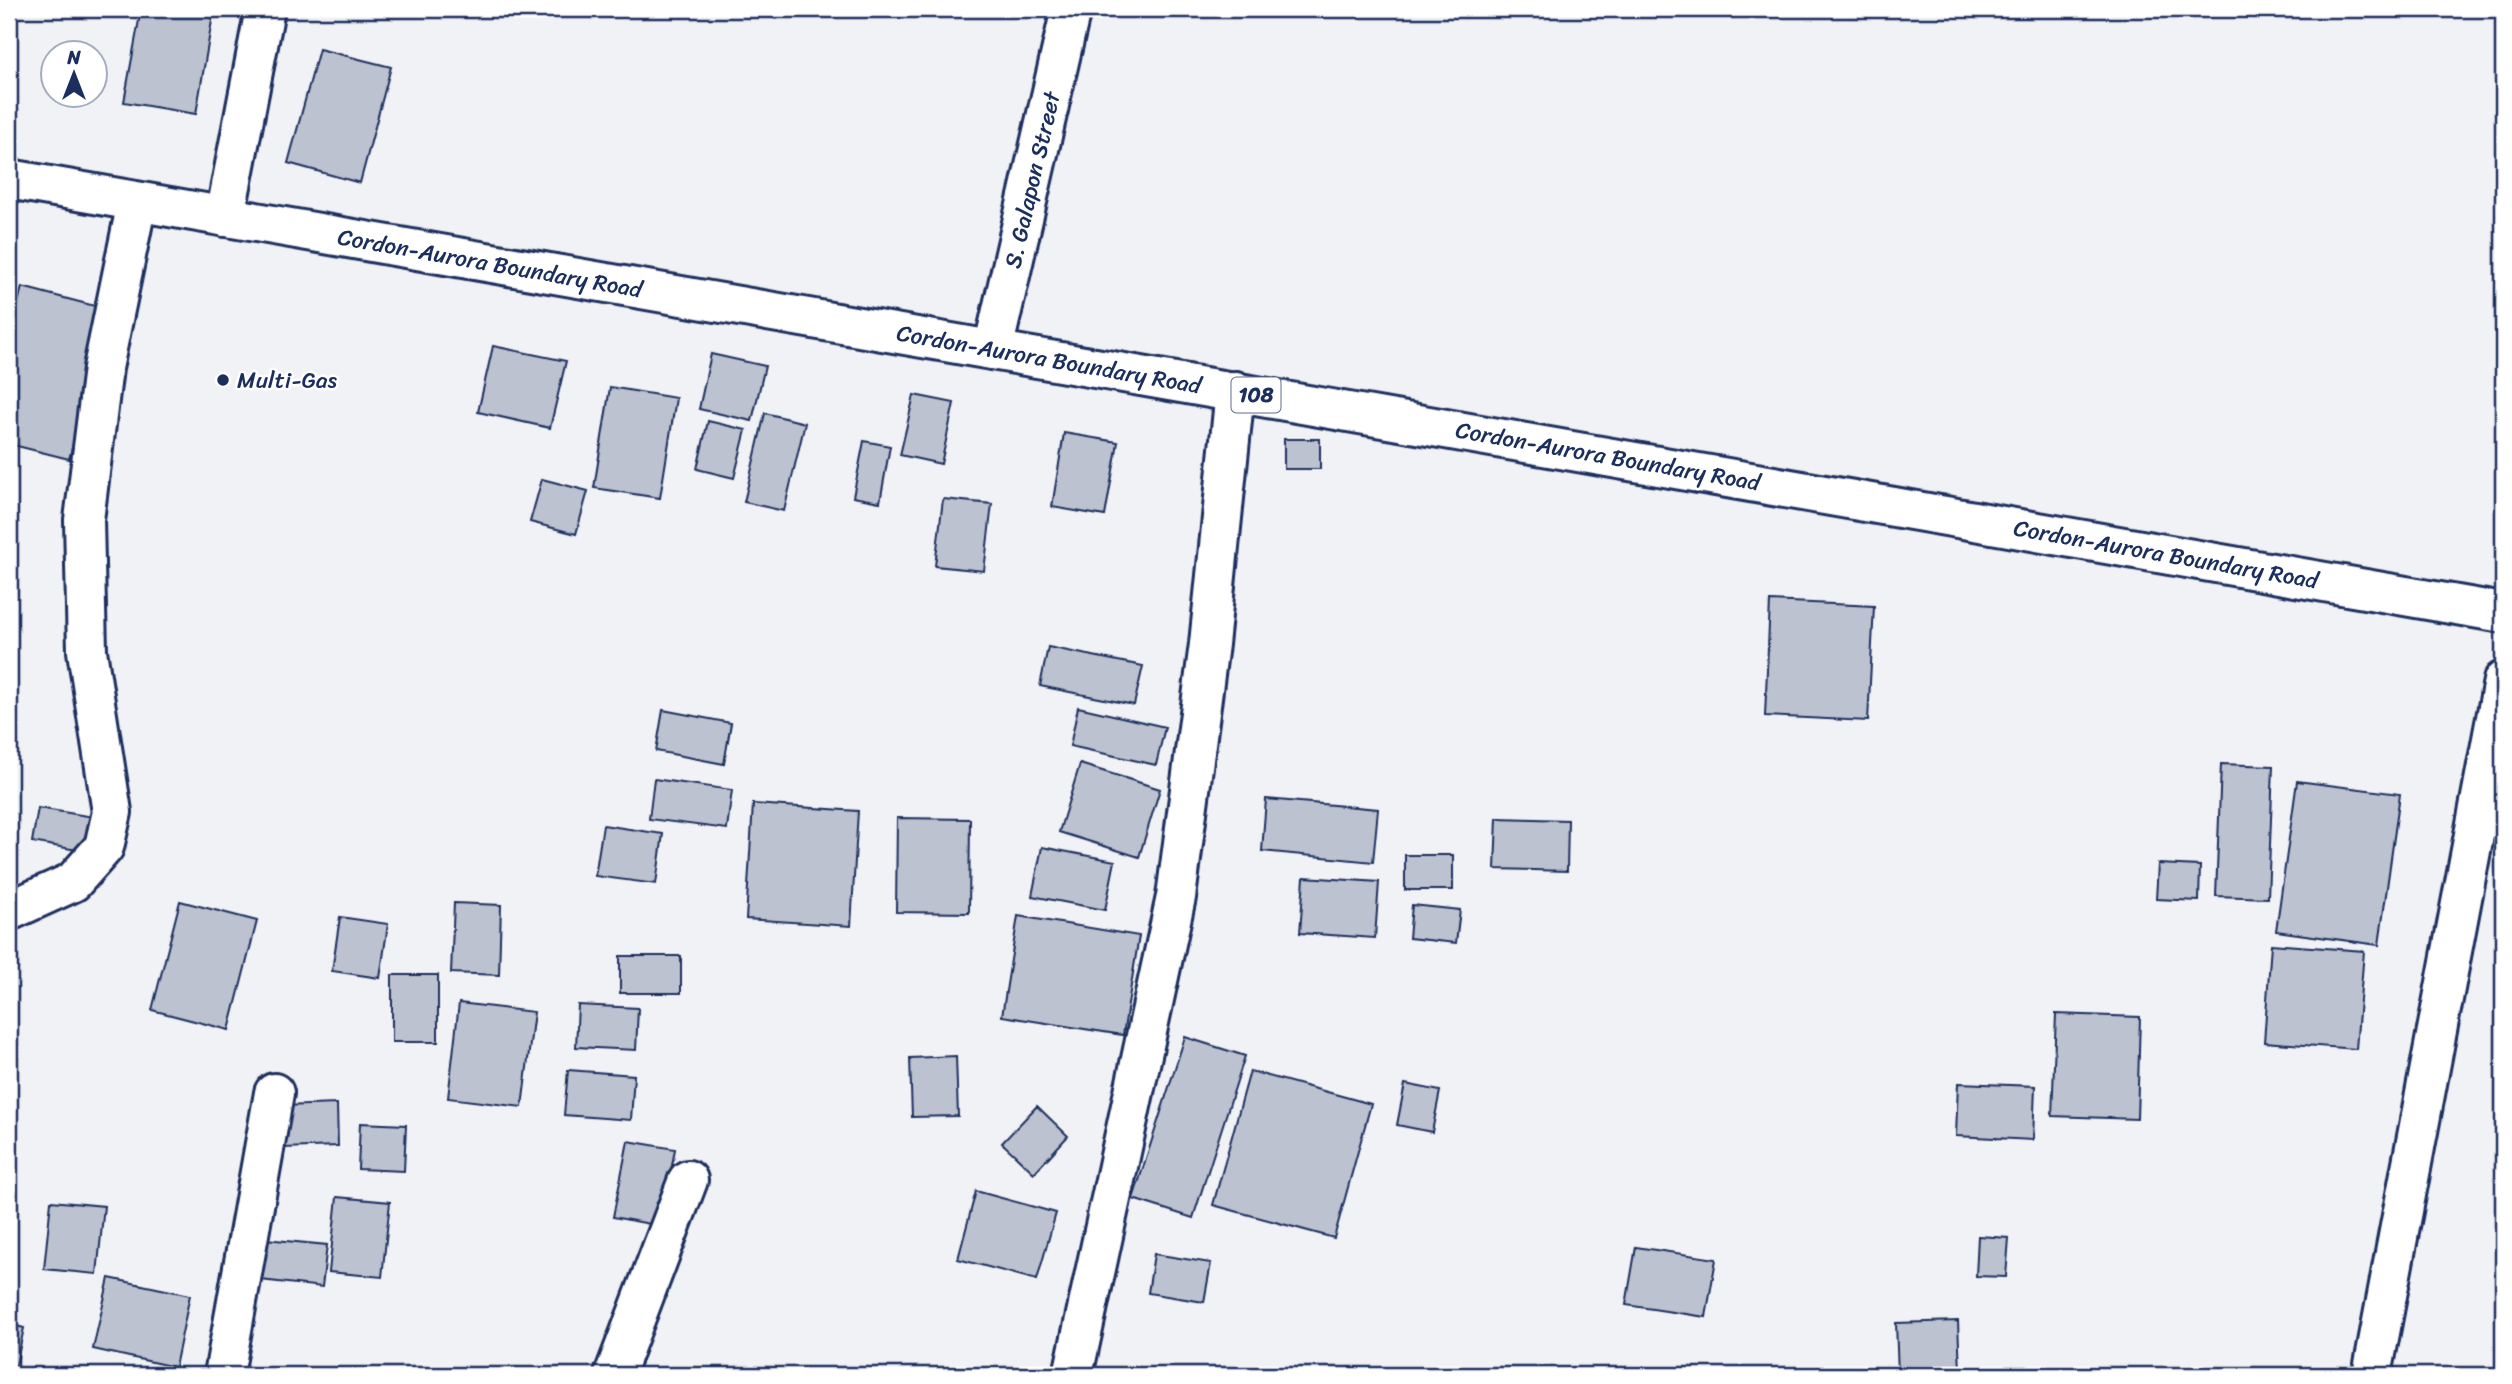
<svg xmlns="http://www.w3.org/2000/svg" width="2512" height="1384" viewBox="0 0 2512 1384" font-family="Sriracha,sans-serif">
  <rect width="100%" height="100%" fill="#f1f2f5"/>
  <filter id="ink" filterUnits="userSpaceOnUse"><feTurbulence type="fractalNoise" baseFrequency=".0143" numOctaves="2"/><feDisplacementMap in="SourceGraphic" scale="14" xChannelSelector="R" yChannelSelector="G"/><feConvolveMatrix kernelMatrix="1 2 1 2 8 2 1 2 1" color-interpolation-filters="sRGB"/></filter>
  <g filter="url(#ink)">
    <path fill="#bcc2d0" stroke="#1b2f5e" stroke-width="2" d="M141,9H214L196,114L124,102Z
      M319,49L391,67L360,183L288,163Z
      M22,287L110,310L69,459L9,444V338Z
      M493,346L566,361L550,428L478,412Z
      M711,354L765,366L752,421L699,409Z
      M610,387L676,398L660,498L594,488Z
      M914,395L954,403L941,464L900,455Z
      M765,413L805,423L784,511L744,502Z
      M708,421L746,430L734,478L697,469Z
      M1064,433L1118,442L1105,516L1052,507Z
      M1284,439H1320V469H1284Z
      M864,441L890,446L880,502L853,497Z
      M542,479L588,491L576,534L530,522Z
      M943,499L992,504L984,571L935,566Z
      M1770,601L1874,606L1868,721L1765,716Z
      M1048,647L1143,666L1134,705L1040,686Z
      M1078,707L1165,727L1156,765L1070,746Z
      M663,710L731,723L724,764L656,751Z
      M1080,764L1160,789L1139,857L1059,832Z
      M2221,764L2273,766L2268,898L2216,896Z
      M654,779L732,790L727,829L649,819Z
      M2297,781L2400,794L2379,945L2276,931Z
      M1266,799L1378,809L1373,862L1262,851Z
      M753,804L858,811L851,926L746,919Z
      M38,808L100,818L94,853L32,842Z
      M897,818L970,819L969,913L896,912Z
      M1497,818L1568,820L1567,871L1495,869Z
      M603,825L663,834L656,884L595,876Z
      M1042,847L1115,861L1105,910L1032,896Z
      M1405,855H1453V890H1405Z
      M2158,864L2200,866L2199,901L2156,899Z
      M1304,877L1379,882L1375,938L1300,933Z
      M180,901L257,921L229,1030L152,1010Z
      M454,903L501,905L499,975L451,973Z
      M1412,905L1460,910L1456,943L1409,938Z
      M1018,916L1139,936L1123,1035L1002,1016Z
      M340,917L388,924L380,978L332,971Z
      M2271,944L2364,951L2356,1049L2264,1042Z
      M620,956H681V993H620Z
      M392,975H438V1042H392Z
      M459,1003L534,1012L522,1107L448,1098Z
      M578,1005L638,1008L636,1050L576,1047Z
      M2056,1014L2140,1017L2137,1119L2052,1116Z
      M1185,1037L1245,1056L1193,1218L1133,1199Z
      M956,1056L958,1116L912,1117L910,1058Z
      M568,1070L634,1075L631,1120L564,1115Z
      M1250,1071L1371,1104L1334,1238L1213,1205Z
      M1958,1083L2035,1086L2033,1140L1956,1136Z
      M1405,1084L1440,1091L1432,1132L1397,1125Z
      M337,1104L338,1146L283,1148L282,1106Z
      M1037,1106L1068,1136L1034,1173L1002,1143Z
      M360,1123L406,1125L404,1171L358,1169Z
      M628,1141L675,1149L661,1226L613,1217Z
      M976,1191L1056,1213L1037,1280L958,1259Z
      M337,1197L390,1202L382,1277L329,1272Z
      M51,1201L104,1206L97,1274L44,1269Z
      M1978,1236L2009,1238L2006,1277L1976,1276Z
      M265,1239L327,1245L322,1287L261,1280Z
      M1636,1247L1716,1259L1706,1317L1626,1305Z
      M1154,1254L1211,1263L1204,1302L1148,1293Z
      M109,1278L190,1295L175,1367L93,1349Z
      M1958,1321L1960,1372L1898,1374L1896,1323Z
      M9,1324L24,1328L14,1375H9Z"/>
    <g fill="none" stroke-linecap="round" stroke-linejoin="round">
      <g stroke="#1b2f5e" stroke-width="44">
        <path id="minor" d="M225,217L265,9
          M993,350L1071,9
          M9,911L73,882L104,847L112,812L87,651L84,520L103,368L137,202
          M224,1375L274,1093
          M614,1375L688,1180
          M1073,1375L1176,897L1209,644L1235,391
          M2372,1375L2503,681"/>
      </g>
      <g stroke="#1b2f5e" stroke-width="44">
        <path id="major" d="M9,179L2503,613"/>
      </g>
      <use href="#minor" stroke="#fff" stroke-width="38"/>
      <use href="#major" stroke="#fff" stroke-width="38"/>
    </g>
  </g>
  <circle fill="#1b2f5e" stroke="#fff" stroke-width="2.5" cx="223" cy="380" r="7"/>
  <g text-anchor="middle" stroke-width="5" stroke-linejoin="round" paint-order="stroke">
    <rect fill="#fff" stroke="#5f6d8e" stroke-width="2" x="1231.5" y="377.5" width="49" height="35" rx="5"/>
    <g font-size="21" font-weight="bold" fill="#1b2f5e">
      <text x="1256" y="402">108</text>
    </g>
    <g font-size="23" fill="#1b2f5e" stroke="#fff">
      <text transform="translate(1032 180) rotate(-77)" y="8">S. Galapon Street</text>
      <text transform="translate(490 263) rotate(10)" y="8">Cordon-Aurora Boundary Road</text>
      <text transform="translate(1049 359) rotate(10)" y="8">Cordon-Aurora Boundary Road</text>
      <text transform="translate(1608 456) rotate(10)" y="8">Cordon-Aurora Boundary Road</text>
      <text transform="translate(2166 554) rotate(10)" y="8">Cordon-Aurora Boundary Road</text>
    </g>
    <g font-size="23" fill="#1b2f5e" stroke="#fff" text-anchor="start">
      <text x="237" y="388">Multi-Gas</text>
    </g>
  </g>
  <rect width="2512" height="1384" fill="none" stroke="#fff" stroke-width="35"/>
  <rect x="18" y="18" width="2477" height="1349" fill="none" stroke="#1b2f5e" stroke-width="2.5" filter="url(#ink)"/>
  <g transform="translate(74 74)"><circle r="33" fill="#ffffff" stroke="#a4acbf" stroke-width="2"/>
  <path d="M0-5L12 26L0 18L-12 26Z" fill="#1b2f5e"/>
  <text y="-10" font-size="19" font-weight="bold" text-anchor="middle" fill="#1b2f5e">N</text>
  </g>
</svg>
